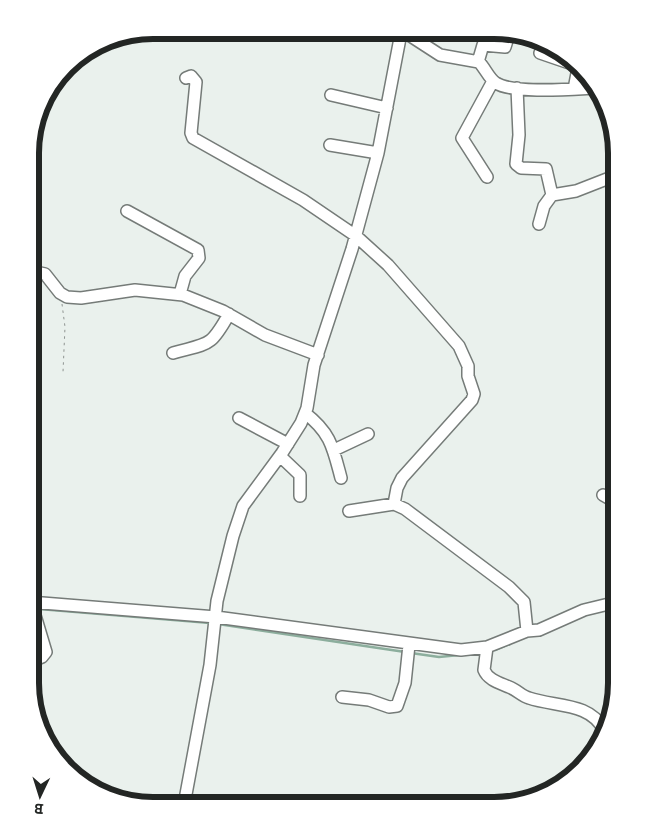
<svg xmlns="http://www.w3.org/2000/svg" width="647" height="836" viewBox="0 0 647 836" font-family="'Space Grotesk',sans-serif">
  <rect width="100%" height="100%" fill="#eaf1ed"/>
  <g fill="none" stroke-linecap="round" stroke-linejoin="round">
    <path stroke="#8cae9d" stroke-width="2.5" d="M39,609L210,623
      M218,624L405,652
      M495,650L510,644
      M411,653L439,657L480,653"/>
    <g stroke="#757b78" stroke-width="14">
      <path id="minor" d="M406,33L440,55L479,62C485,68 489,79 496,83C513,94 574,89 596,88
        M540,53L575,65
        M478,62L483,45L505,47L510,31
        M186,78L191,76L196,82L191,133L193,138L303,200L356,236L388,265L459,346L468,366V376L474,394L472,400L402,478L397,488L394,504
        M517,88L519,135L516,164L521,168L546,169L552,195L544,206L539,224
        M574,89L578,68
        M331,95L387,108
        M330,145L378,153
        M487,177L462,138L493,81
        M552,195L576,191L617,175
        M127,211L198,250L199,258L185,276L180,294
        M31,271L45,274L60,293L67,297L81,298L135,290L183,295L223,311L265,335L318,355
        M173,353C209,343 210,348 229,314
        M305,413C331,433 333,448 341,478
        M239,418L288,444
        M334,450L368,434
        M280,456L300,475V496
        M603,495L617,503
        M349,511L394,504L405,509L509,587L524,602L527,631
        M30,602L216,617L461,650L487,647L527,631L539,630L584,610L617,602
        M487,647L484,670C488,680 500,683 509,687C517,690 522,696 529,698C555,707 590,702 604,730
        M30,662L42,657L46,652L34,612L35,602
        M342,697L369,700L389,707L397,706L405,683L409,645
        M36,709L38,719
        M184,805L210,665L217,601L233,536L243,506L282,453L301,423L307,408L314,365L352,249L378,153L401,33"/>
    </g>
    <path stroke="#8f9491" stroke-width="1" stroke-dasharray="2.5 4" stroke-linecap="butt" d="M62,304L65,327L63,372"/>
    <use href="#minor" stroke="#fff" stroke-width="11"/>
  </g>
  <path d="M0 0H647V836H0ZM153 39H494A114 114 0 0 1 608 153V683A114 114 0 0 1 494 797H153A114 114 0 0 1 39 683V153A114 114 0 0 1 153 39Z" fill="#fff" fill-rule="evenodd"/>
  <path fill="none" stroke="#232624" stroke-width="6" d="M153 39H494A114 114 0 0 1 608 153V683A114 114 0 0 1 494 797H153A114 114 0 0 1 39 683V153A114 114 0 0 1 153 39Z"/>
  <g transform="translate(40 796) rotate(184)" stroke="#ffffff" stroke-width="4" paint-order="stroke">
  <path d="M0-4L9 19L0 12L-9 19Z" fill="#232624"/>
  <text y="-8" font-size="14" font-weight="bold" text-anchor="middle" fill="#232624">B</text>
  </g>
</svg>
